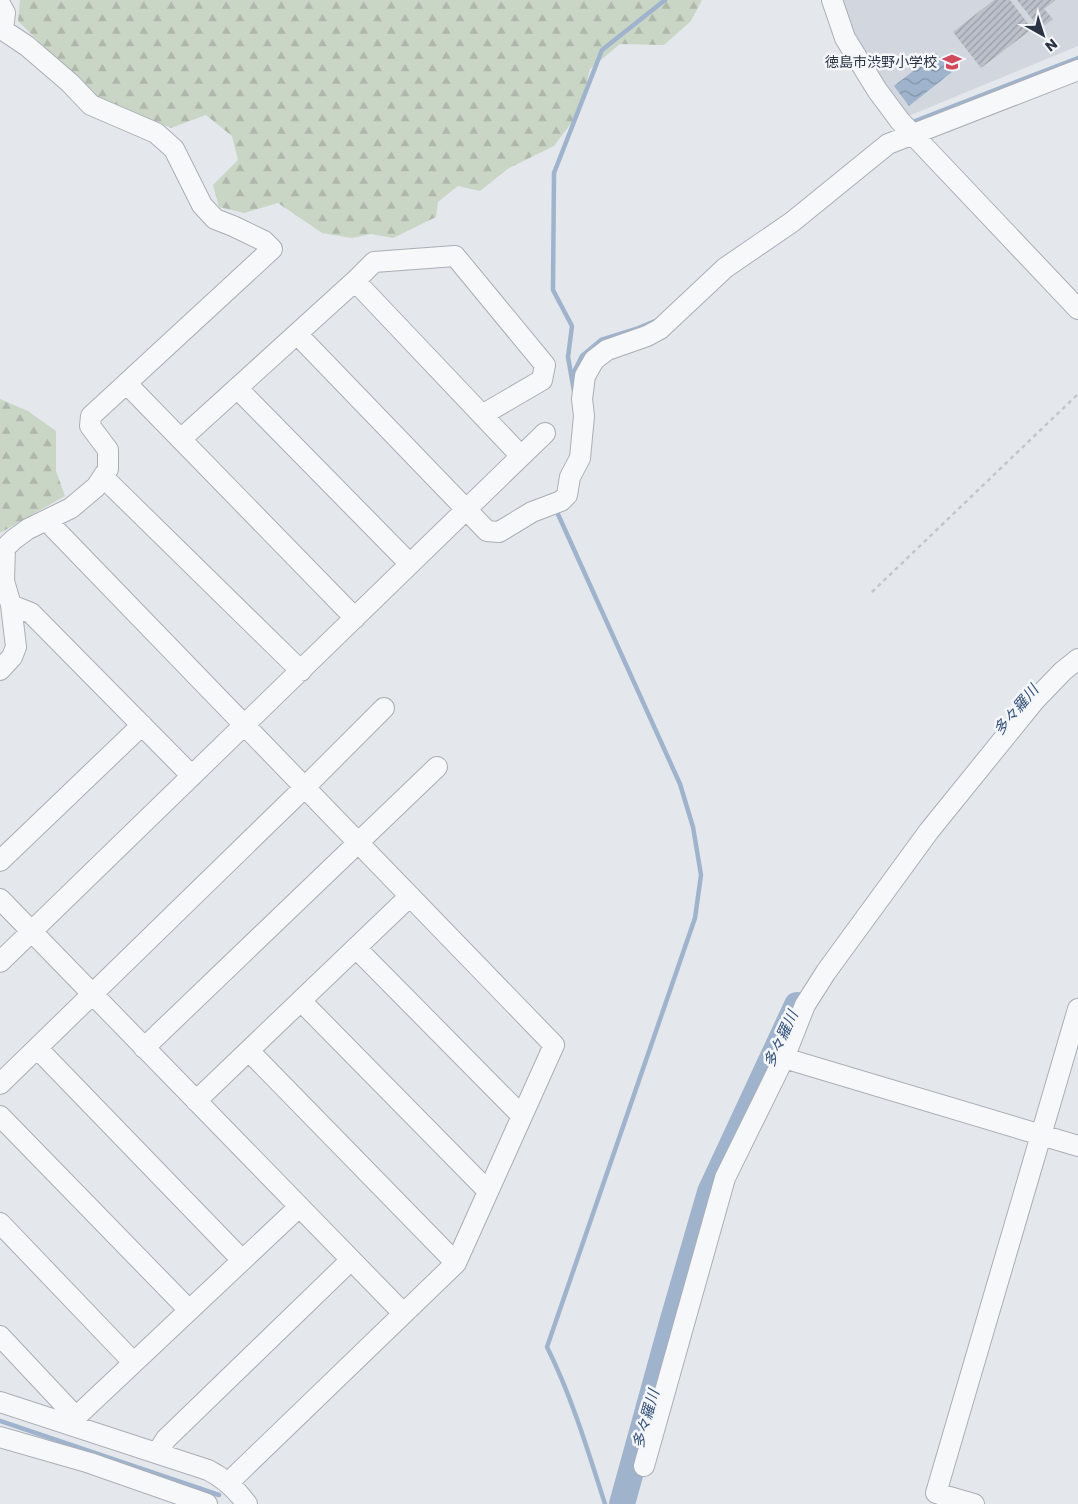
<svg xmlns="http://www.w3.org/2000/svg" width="1078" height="1504" viewBox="0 0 1078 1504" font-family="Poppins,'Noto Sans JP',sans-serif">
  <defs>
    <pattern id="forest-firs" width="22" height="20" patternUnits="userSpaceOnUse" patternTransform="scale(1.25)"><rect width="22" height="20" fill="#c9d6c5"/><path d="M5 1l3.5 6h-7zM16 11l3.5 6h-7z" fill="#adb8ab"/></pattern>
    <pattern id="water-waves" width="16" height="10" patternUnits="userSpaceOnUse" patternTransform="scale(1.25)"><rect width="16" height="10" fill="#9fb4cc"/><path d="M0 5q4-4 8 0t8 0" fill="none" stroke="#8293a7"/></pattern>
    <pattern id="building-hatch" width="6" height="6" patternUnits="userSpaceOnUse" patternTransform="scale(1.25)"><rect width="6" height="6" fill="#bbc0ca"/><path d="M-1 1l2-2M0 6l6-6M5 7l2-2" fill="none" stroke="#989da6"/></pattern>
  </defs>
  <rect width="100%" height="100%" fill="#e4e7ec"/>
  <path fill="#d2d6de" d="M837,0H1078V46L906,117L875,79Z"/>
  <path fill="url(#forest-firs)" d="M20,0H702L691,21L664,45L620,44L590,69L580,111L554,146L509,168L480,191L458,186L438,202L436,217L393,238L371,234L352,238L322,233L278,203L244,213L219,207L213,185L238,160L232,136L206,115L171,128L94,96L18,21Z
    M0,399L28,411L56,431V471L65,496L0,533Z"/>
  <path fill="url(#water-waves)" d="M936,53L952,72L909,106L894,86Z"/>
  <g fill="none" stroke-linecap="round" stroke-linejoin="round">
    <path stroke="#9fb4cc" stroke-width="4.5" d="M910,123L1078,58
      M572,376L582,356L601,340L636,329L655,321
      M574,391L568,357L572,326L553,290L554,173L602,50L665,0
      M557,508V512L680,784L693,827L701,875L695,918L547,1347C572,1397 588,1451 605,1504
      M0,1421L219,1495"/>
    <path stroke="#9fb4cc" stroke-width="26" d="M622,1504L672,1323L710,1192L797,1005"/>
  </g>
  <path fill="url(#building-hatch)" d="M994,0H1010L1032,29L981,68L953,32Z
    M1017,0H1056L1044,9L1053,19L1040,29Z"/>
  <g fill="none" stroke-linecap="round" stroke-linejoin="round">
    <g stroke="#a9aeb7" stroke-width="22">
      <path id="minor" d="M832,0L845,38L877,90L900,121L1078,309
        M0,4L5,13L3,30L27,46L70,83L91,105L156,133L174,149L202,205L215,219L233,226L264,241L272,249L91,416L90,426L108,450V469L96,487L71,508L28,529L13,540L5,548L4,581L11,605L16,647L12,657L0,670
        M355,281L521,456
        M297,334L487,531L499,532L532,512L561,501L567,495L570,477L580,458L584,416L582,399L585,376L594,360L607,350L647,336L660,329L725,268L792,222L888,144L1078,70
        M127,384L355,618
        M237,388L410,564
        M181,439L355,281L374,262L455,256L545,365L542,380L482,415
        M103,477L301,671
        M47,521L554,1045L456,1263L228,1483
        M11,605L31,613L192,776
        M0,861L142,725
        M0,899L403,1313
        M356,948L522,1116
        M0,962L545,433
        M301,1001L488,1191
        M37,1048L242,1260
        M144,1048L437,767
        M249,1051L456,1263
        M784,1058L805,1005L826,972L929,831L1035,700L1063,671L1078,659
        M0,1084L305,787L384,708
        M196,1101L410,896
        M0,1116L189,1310
        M0,1223L133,1362
        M0,1336L76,1417
        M0,1402L208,1470C224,1478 236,1489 247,1504
        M71,1424L76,1417L299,1207
        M0,1437L90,1463L207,1504
        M157,1453L166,1439L351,1260
        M644,1466L725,1178L784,1058L1078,1146
        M974,1504L936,1493L1078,1009"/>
    </g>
    <path stroke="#c2c5cb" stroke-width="2.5" stroke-dasharray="4 4" stroke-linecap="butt" d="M872,592L1078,394"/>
    <use href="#minor" stroke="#f7f8fa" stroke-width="20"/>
  </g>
  <defs>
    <g id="school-bare" transform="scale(1.5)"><path d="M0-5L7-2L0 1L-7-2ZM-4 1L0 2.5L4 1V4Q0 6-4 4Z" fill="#d1495b" stroke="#f4f6f9" stroke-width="2.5" paint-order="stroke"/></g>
  </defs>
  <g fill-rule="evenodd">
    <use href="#school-bare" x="952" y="62"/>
  </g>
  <g text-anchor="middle" stroke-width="5" stroke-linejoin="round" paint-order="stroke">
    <g font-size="14" fill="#2b3445" stroke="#f4f6f9" text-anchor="end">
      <text x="937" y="67">徳島市渋野小学校</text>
    </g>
    <g font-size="15" font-style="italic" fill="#34527a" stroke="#f4f6f9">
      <text transform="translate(1016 710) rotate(-50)" y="5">多々羅川</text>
      <text transform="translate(781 1039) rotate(-65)" y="5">多々羅川</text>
      <text transform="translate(646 1419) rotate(-74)" y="5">多々羅川</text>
    </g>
  </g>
  <g transform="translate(1043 35) rotate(141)" stroke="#f4f6f9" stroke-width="4" paint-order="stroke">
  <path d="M0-4L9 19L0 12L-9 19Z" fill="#2b3445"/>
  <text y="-8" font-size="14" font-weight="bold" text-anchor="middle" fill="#2b3445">N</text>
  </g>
</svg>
